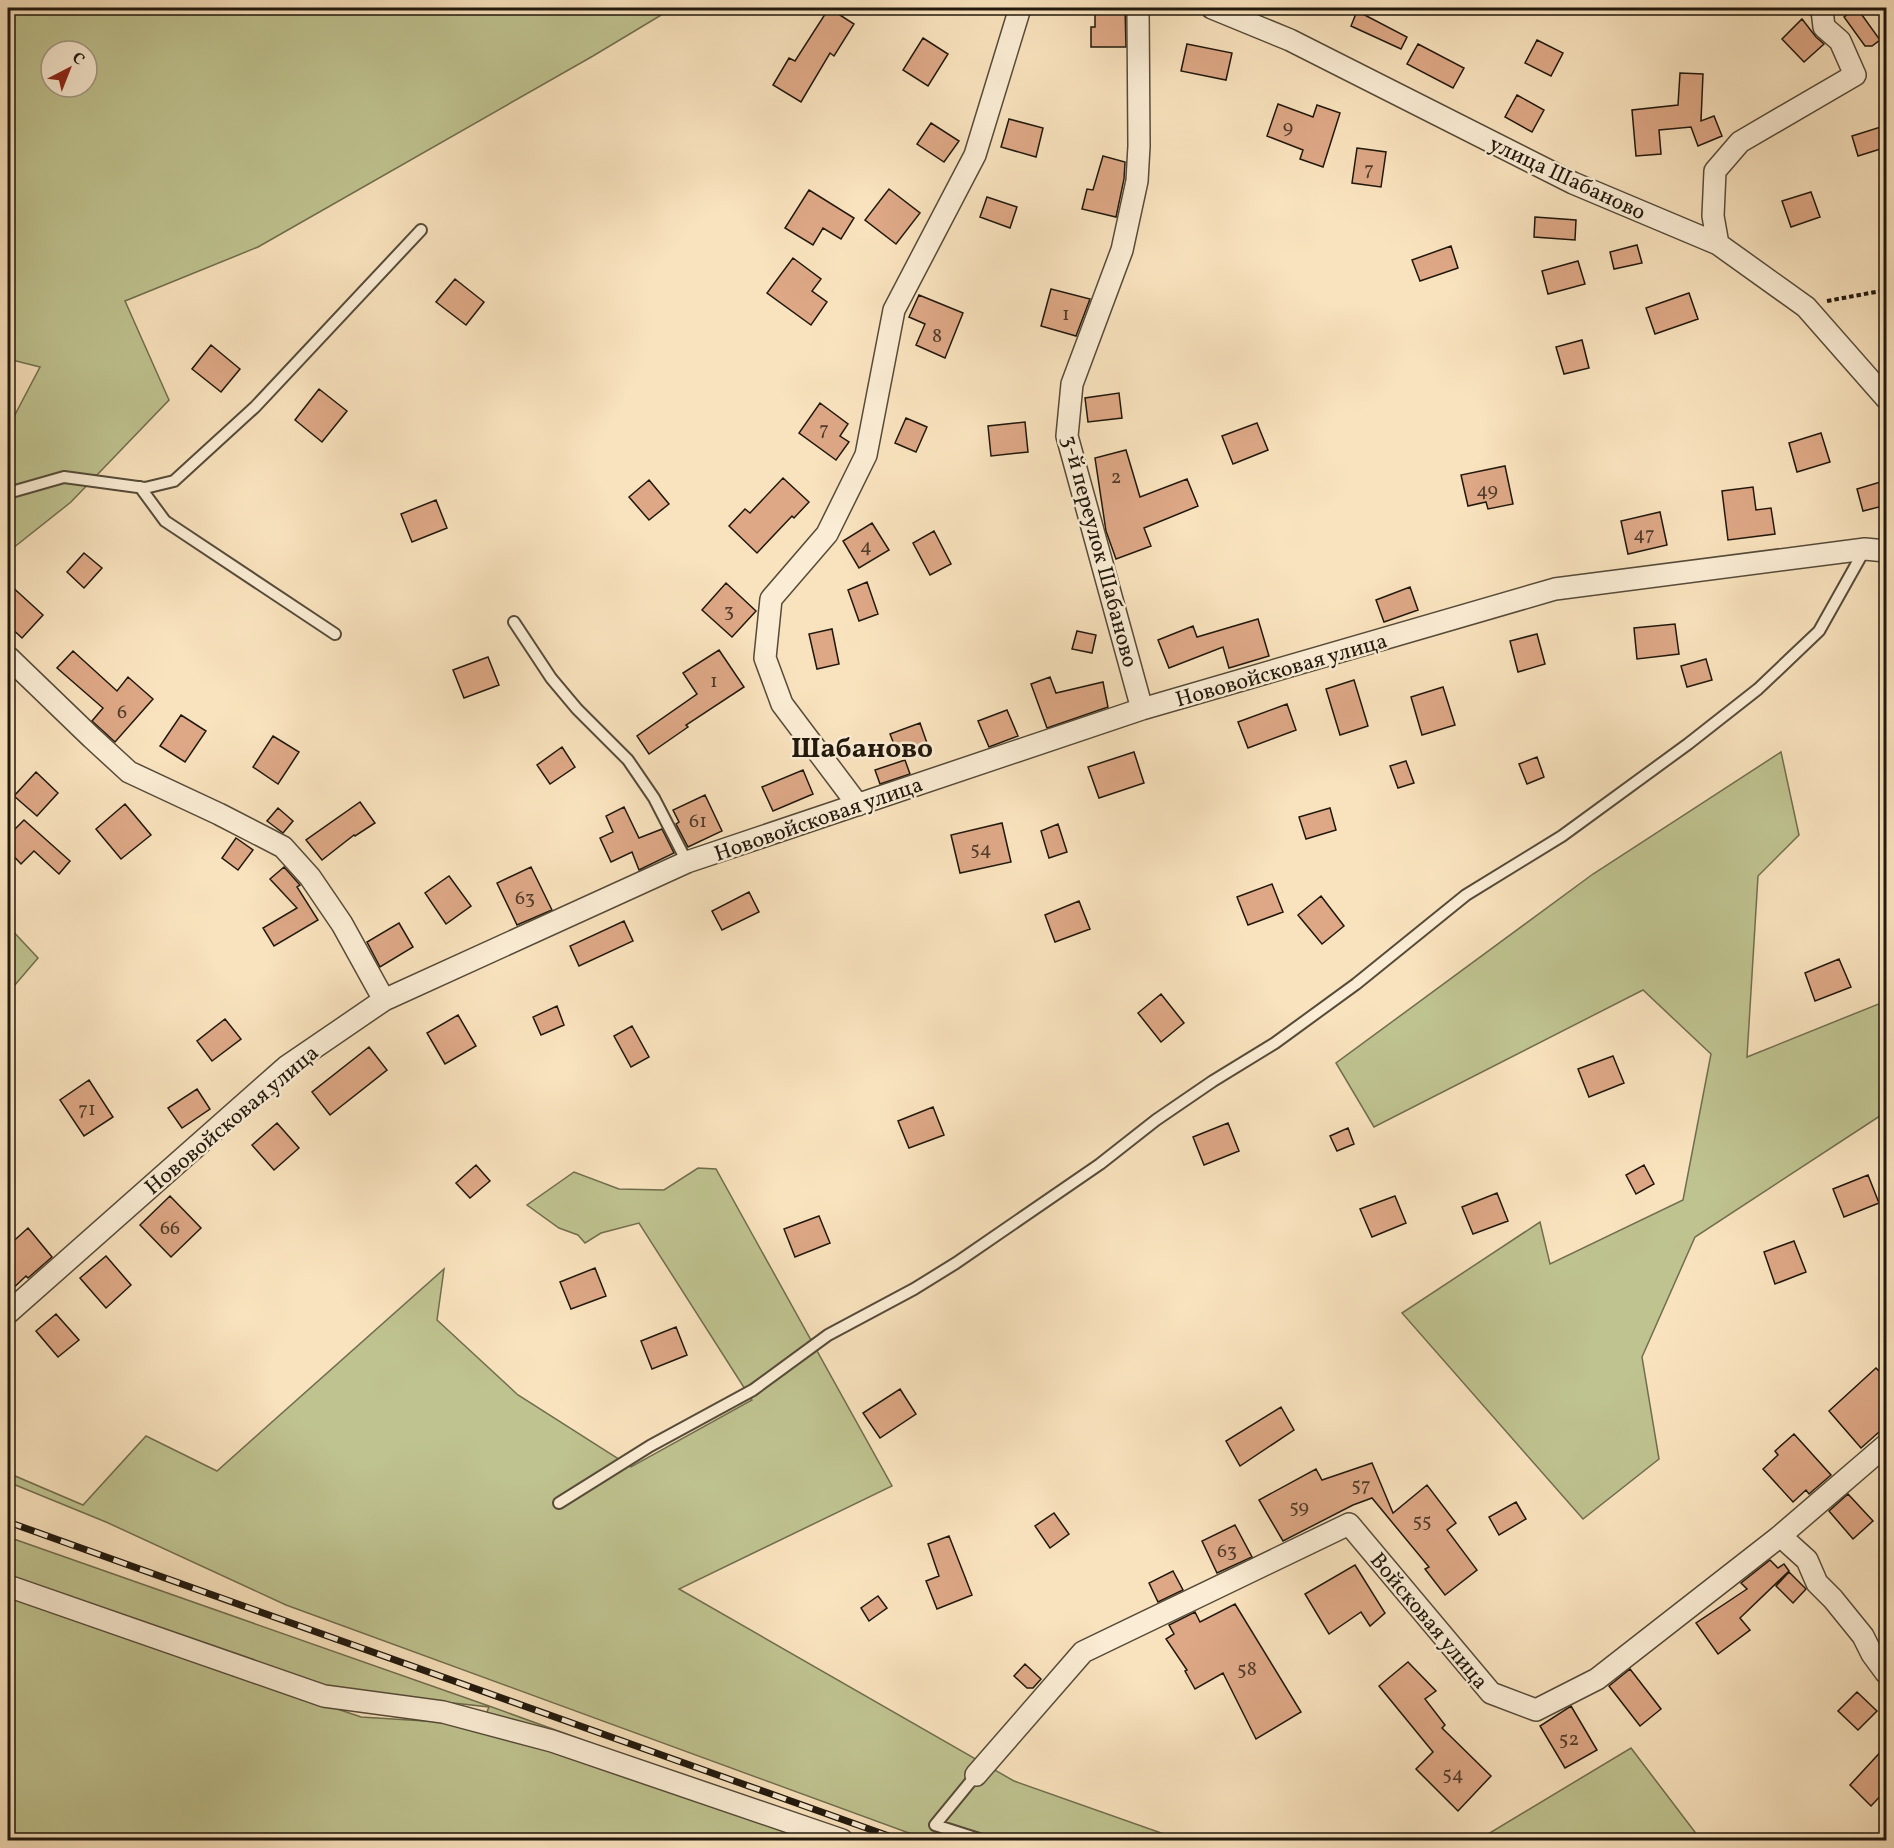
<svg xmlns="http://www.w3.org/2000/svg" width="1894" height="1848" viewBox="0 0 1894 1848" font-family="Vollkorn,serif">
  <rect width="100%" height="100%" fill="#f9e3be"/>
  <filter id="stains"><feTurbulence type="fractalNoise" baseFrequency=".00333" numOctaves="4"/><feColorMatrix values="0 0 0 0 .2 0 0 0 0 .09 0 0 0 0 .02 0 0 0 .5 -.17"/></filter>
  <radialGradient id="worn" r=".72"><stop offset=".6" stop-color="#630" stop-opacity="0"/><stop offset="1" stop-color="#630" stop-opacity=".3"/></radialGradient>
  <path fill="#bfc390" stroke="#706e4e" stroke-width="1.5" fill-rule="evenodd" d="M8,8H673L593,56L258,247L125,301L169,400L71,502L8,552V428L40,367L8,359ZM51,51H87V87H51Z
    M1781,752L1799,835L1758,876L1747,1057L1886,1001V1112L1695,1237L1642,1357L1659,1459L1583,1519L1402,1313L1540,1222L1550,1264L1683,1200L1711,1054L1643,990L1374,1127L1336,1063L1593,874Z
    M8,926L38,958L8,993Z
    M698,1168L716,1169L892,1486L679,1589L1014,1781L1181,1840H928L286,1605L106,1522L8,1482V1473L83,1505L146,1436L217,1471L444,1269L437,1320L518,1395L631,1467L752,1400L639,1223L601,1233L585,1243L578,1235L559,1228L527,1205L574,1172L619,1189L664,1190Z
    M8,1537L489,1706L861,1840H8V1597L361,1717L441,1722L479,1731L489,1707L325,1689L8,1579Z
    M1631,1748L1701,1840H1478Z"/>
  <path fill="#dea886" stroke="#20180d" stroke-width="1.5" d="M829,8L854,24L834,56L830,53L801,102L773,85L789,58L795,61Z
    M1095,8H1125L1126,47H1091V27H1095Z
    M1857,8L1880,40L1872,46H1865L1844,17Z
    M1357,11L1407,37L1401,49L1351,26Z
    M1802,19L1816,37L1824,44L1804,62L1782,39Z
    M923,38L948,54L928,86L903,70Z
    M1537,40L1563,53L1551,76L1525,63Z
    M1187,44L1232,53L1226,80L1181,71Z
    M1418,44L1464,68L1453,88L1407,64Z
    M1680,73L1703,74L1701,121L1714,116L1722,136L1698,146L1691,127L1659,130L1661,154L1636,156L1632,110L1678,105Z
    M1517,95L1544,110L1532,132L1505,117Z
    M1278,104L1313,117L1317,105L1340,113L1323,167L1300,159L1303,150L1267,136Z
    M1009,119L1043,128L1036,157L1001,147Z
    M931,123L959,141L944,162L917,144Z
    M1887,125V147L1858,156L1852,136Z
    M1357,148L1386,152L1381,187L1352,183Z
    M1103,156L1125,162L1124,179L1116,217L1082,209L1087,189L1093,190Z
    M889,189L920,213L896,244L865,220Z
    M809,190L854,218L841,239L823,228L813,245L785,228Z
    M1811,192L1820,217L1791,227L1782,201Z
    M987,197L1017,207L1010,228L980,217Z
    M1535,217L1576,220L1575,240L1534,237Z
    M1637,245L1642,263L1614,269L1610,252Z
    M1451,246L1458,268L1420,281L1412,260Z
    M793,258L821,279L812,291L827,302L811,325L767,293Z
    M1578,261L1585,284L1548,294L1542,271Z
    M455,279L484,302L466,325L436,302Z
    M1051,289L1090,299L1076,336L1041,326Z
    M1689,293L1698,319L1655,334L1646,308Z
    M919,295L963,313L945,358L916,345L925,324L909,317Z
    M1582,340L1589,368L1564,374L1556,347Z
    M211,345L240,369L221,392L192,369Z
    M319,389L347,411L322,442L295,420Z
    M1119,393L1122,418L1088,422L1085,398Z
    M820,403L848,424L840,436L849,442L836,460L799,433Z
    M906,418L927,427L916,452L895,443Z
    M1025,422L1028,452L991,456L988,426Z
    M1257,423L1268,450L1233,464L1222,436Z
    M1821,433L1830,462L1797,472L1789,443Z
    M1126,450L1140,497L1187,479L1198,506L1144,528L1151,546L1116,559L1106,531L1095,458Z
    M1505,466L1513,504L1488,509L1486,502L1468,506L1461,475Z
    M783,478L809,502L794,518L792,516L757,553L729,526L745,509L750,513Z
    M649,480L669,504L649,520L629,497Z
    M1887,480V505L1863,511L1857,489Z
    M1753,487L1756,510L1771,508L1775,534L1728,540L1722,491Z
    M436,500L447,528L412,542L401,514Z
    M1660,512L1667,545L1628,554L1621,521Z
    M872,523L889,550L859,568L843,541Z
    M934,531L951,564L930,575L913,543Z
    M84,553L102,568L84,588L67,572Z
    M867,582L878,614L859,621L848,590Z
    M8,583L43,615L22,638L8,625Z
    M726,583L756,611L732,637L702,610Z
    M1410,587L1418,610L1384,622L1376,600Z
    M1258,619L1269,656L1229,668L1223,647L1169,668L1158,640L1193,626L1197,637Z
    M1675,624L1679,654L1637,659L1634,628Z
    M832,629L839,664L817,669L809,634Z
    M1077,631L1096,635L1092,653L1072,649Z
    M1537,634L1545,664L1518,672L1510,641Z
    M719,650L744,687L686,725L688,727L649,754L637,736L697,694L683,673Z
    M73,651L117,691L128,677L153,699L115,742L92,721L103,708L57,668Z
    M488,657L499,685L464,698L453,670Z
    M1706,659L1712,680L1687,687L1681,666Z
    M1050,677L1056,693L1103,682L1108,707L1047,728L1031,684Z
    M1354,680L1368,726L1340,735L1326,689Z
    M1443,687L1455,725L1422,735L1411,697Z
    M1287,704L1296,730L1248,748L1238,722Z
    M1007,710L1018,736L989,747L978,721Z
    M181,715L206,731L185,762L160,746Z
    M920,723L928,746L899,757L890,734Z
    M273,736L299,752L278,784L253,767Z
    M562,747L575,767L550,784L537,765Z
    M1134,752L1144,783L1099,798L1088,767Z
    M1537,757L1544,777L1527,784L1519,764Z
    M905,760L910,774L880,784L875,770Z
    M1406,761L1414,783L1398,788L1390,766Z
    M803,770L813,794L773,811L762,787Z
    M36,772L58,793L37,816L14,796Z
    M705,795L722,831L688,847L676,824L679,822L673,810Z
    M360,802L375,823L355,836L354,835L322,860L306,840Z
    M125,804L151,835L121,859L96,829Z
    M624,807L639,838L662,829L674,853L639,870L632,852L611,862L600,838L613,832L606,816Z
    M278,808L293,821L283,833L267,821Z
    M1330,808L1336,830L1306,839L1299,817Z
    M24,820L70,861L59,874L34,851L21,864L8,850V836Z
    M1002,823L1011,862L960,873L951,835Z
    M1058,824L1067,852L1049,858L1041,831Z
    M236,838L253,850L238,870L222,858Z
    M284,867L300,885L297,887L318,920L274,946L263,928L297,908L270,879Z
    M531,867L552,910L517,925L497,883Z
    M449,876L471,906L446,924L425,893Z
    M1272,884L1283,912L1248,925L1237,897Z
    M749,892L759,912L722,930L712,911Z
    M1321,896L1344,926L1322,944L1298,915Z
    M1079,901L1090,929L1055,942L1045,915Z
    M624,921L633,941L579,966L570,946Z
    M399,923L413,947L380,967L367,942Z
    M1839,959L1851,987L1815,1001L1805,973Z
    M1161,994L1184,1023L1161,1042L1138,1013Z
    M557,1006L564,1025L541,1035L533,1017Z
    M458,1015L476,1046L445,1064L427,1033Z
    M225,1019L241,1039L212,1061L197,1041Z
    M632,1026L649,1057L631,1067L614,1036Z
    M369,1047L387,1070L330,1115L312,1092Z
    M1613,1056L1624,1083L1589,1097L1578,1069Z
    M89,1080L113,1117L84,1136L60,1100Z
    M197,1089L210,1109L182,1128L168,1108Z
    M933,1107L944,1135L909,1148L898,1121Z
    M277,1123L299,1148L274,1170L252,1145Z
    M1228,1123L1239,1151L1204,1165L1193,1137Z
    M1348,1128L1354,1144L1337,1151L1330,1136Z
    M476,1165L490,1181L470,1198L456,1183Z
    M1644,1165L1654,1184L1636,1194L1626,1175Z
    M1868,1175L1879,1203L1844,1217L1833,1189Z
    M1497,1193L1508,1221L1473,1234L1462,1207Z
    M170,1196L201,1228L171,1257L140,1225Z
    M1395,1196L1406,1223L1372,1237L1360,1209Z
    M819,1216L830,1243L795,1257L784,1229Z
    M28,1228L52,1257L28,1278L26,1276L8,1293V1246Z
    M1794,1241L1806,1272L1775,1284L1764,1252Z
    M106,1256L131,1285L106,1308L80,1278Z
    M595,1268L606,1296L571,1309L560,1282Z
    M56,1314L79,1340L58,1357L36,1331Z
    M676,1327L687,1355L652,1369L641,1341Z
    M1876,1368L1887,1379V1425L1861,1448L1829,1411Z
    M900,1389L916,1414L880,1438L863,1413Z
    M1281,1407L1294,1430L1240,1466L1226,1441Z
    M1794,1434L1831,1475L1809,1494L1806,1490L1793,1502L1763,1469L1778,1455L1775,1451Z
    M1372,1463L1393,1513L1427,1485L1456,1523L1447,1530L1477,1570L1445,1595L1425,1569L1429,1567L1372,1498L1353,1505L1283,1541L1259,1500L1316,1469L1322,1480Z
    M1848,1494L1873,1521L1853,1539L1829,1511Z
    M1516,1502L1526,1519L1499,1535L1489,1517Z
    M1054,1513L1069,1534L1050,1548L1035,1526Z
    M1235,1525L1252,1557L1217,1573L1202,1541Z
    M949,1536L972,1595L937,1609L926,1581L939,1576L928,1544Z
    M1770,1560L1778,1568L1784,1564L1789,1571L1740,1618L1750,1630L1718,1654L1696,1623L1747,1589L1741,1583Z
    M1355,1565L1385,1613L1370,1626L1361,1612L1329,1634L1305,1594Z
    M1173,1571L1183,1590L1158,1602L1149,1583Z
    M1789,1572L1806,1589L1793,1603L1776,1586Z
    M878,1596L887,1608L869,1621L861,1608Z
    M1235,1604L1301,1712L1256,1739L1223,1673L1195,1689L1185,1671L1187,1670L1166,1639L1174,1634L1169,1625L1195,1612L1200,1622Z
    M1408,1662L1436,1691L1425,1699L1445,1725L1442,1728L1491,1776L1458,1811L1416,1769L1433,1752L1379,1686Z
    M1025,1664L1041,1679L1033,1688H1027L1014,1676Z
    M1630,1669L1661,1709L1640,1726L1609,1686Z
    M1857,1692L1877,1711L1858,1730L1838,1711Z
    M1571,1706L1597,1750L1565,1768L1540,1726Z
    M1887,1745V1789L1871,1806L1850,1785Z"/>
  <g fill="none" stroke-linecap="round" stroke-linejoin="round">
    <g stroke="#564b39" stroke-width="14">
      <path id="lane" d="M140,487L165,521L335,634
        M8,489L15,491L64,477L145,488L174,481L255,407L421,230
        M514,622L551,678L577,709L628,760L654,798L687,862
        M559,1503L650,1446L753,1390L828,1335L914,1289L956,1263L1100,1164L1156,1120L1213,1081L1275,1043L1356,984L1466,895L1562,836L1688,744L1758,689L1819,631L1865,549
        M976,1775L935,1825L982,1840"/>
    </g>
    <g stroke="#564b39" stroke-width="24">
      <path id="street" d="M1138,8L1139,146L1137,181L1122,250L1072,384L1067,436L1142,709
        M1212,8L1290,40L1573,183L1718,244L1806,307L1886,398
        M1718,244L1713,216L1715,171L1740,142L1855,75L1840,41L1824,27L1822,10L1819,8
        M8,657L92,738L129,772L219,814L283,847L310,877L342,924L384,1000
        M858,805L782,704L765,658L771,599L827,534L866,455L894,310L975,155L1020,8
        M8,1313L286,1067L384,1000L687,862L1142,709L1555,589L1865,549L1886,551
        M1779,1537L1786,1541L1807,1560L1817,1583L1833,1599L1863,1636L1872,1654L1886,1673
        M8,1586L324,1696L443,1712L552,1741L842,1840
        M976,1775L1083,1652L1349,1524L1491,1693L1536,1710L1597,1679L1779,1537L1886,1445"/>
    </g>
    <path stroke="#20180d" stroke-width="4" stroke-dasharray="4.5 3" stroke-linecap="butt" d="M1827,301L1886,290"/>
    <use href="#lane" stroke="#fbedd5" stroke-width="10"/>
    <use href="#street" stroke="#fbedd5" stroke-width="21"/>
    <g stroke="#20180d" stroke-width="7">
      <path id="rail" d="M8,1522L900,1840"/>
    </g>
    <use href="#rail" stroke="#fbedd5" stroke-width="4.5" stroke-dasharray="14" stroke-linecap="butt"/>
  </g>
  <g text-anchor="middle" stroke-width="5" stroke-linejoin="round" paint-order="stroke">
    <g font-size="20" fill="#503c2b">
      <text x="1288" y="133">9</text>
      <text x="1369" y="175">7</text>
      <text x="1066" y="320">1</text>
      <text x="937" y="342">8</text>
      <text x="824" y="435">7</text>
      <text x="1116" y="483">2</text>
      <text x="1487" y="496">49</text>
      <text x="1644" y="540">47</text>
      <text x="866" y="552">4</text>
      <text x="729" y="617">3</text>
      <text x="714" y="687">1</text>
      <text x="122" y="718">6</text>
      <text x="698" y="827">61</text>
      <text x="981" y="855">54</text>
      <text x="525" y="904">63</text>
      <text x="87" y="1115">71</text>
      <text x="170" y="1234">66</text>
      <text x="1361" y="1491">57</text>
      <text x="1299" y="1513">59</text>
      <text x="1422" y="1527">55</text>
      <text x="1227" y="1557">63</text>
      <text x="1247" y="1675">58</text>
      <text x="1569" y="1745">52</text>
      <text x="1453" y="1780">54</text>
    </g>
    <g font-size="22" fill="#20180d" stroke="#fbedd5">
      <text transform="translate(1568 177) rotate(25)" y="8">улица Шабаново</text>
      <text transform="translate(1101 551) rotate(75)" y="8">3-й переулок Шабаново</text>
      <text transform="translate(1281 669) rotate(-16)" y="8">Нововойсковая улица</text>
      <text transform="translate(818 818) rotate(-19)" y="8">Нововойсковая улица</text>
      <text transform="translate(231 1119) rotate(-40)" y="8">Нововойсковая улица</text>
      <text transform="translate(1430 1620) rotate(50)" y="8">Войсковая улица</text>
    </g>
    <g font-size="28" font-weight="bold" fill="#20180d" stroke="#fbedd5">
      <text x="862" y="757">Шабаново</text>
    </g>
  </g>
  <rect width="1894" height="1848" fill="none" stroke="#f9e3be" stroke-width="30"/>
  <rect x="9" y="9" width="1876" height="1830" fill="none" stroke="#20180d" stroke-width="3"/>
  <rect x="15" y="15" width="1864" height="1818" fill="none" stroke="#20180d" stroke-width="1.5"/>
  <g transform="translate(69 69) rotate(42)"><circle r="28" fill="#fbedd5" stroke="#a39885" stroke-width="1.5"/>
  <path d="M0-4.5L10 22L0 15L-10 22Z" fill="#8f2418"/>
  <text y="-9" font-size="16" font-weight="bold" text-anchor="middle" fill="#20180d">С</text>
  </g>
  <rect width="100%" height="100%" filter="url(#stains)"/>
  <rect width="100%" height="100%" fill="url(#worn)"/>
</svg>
